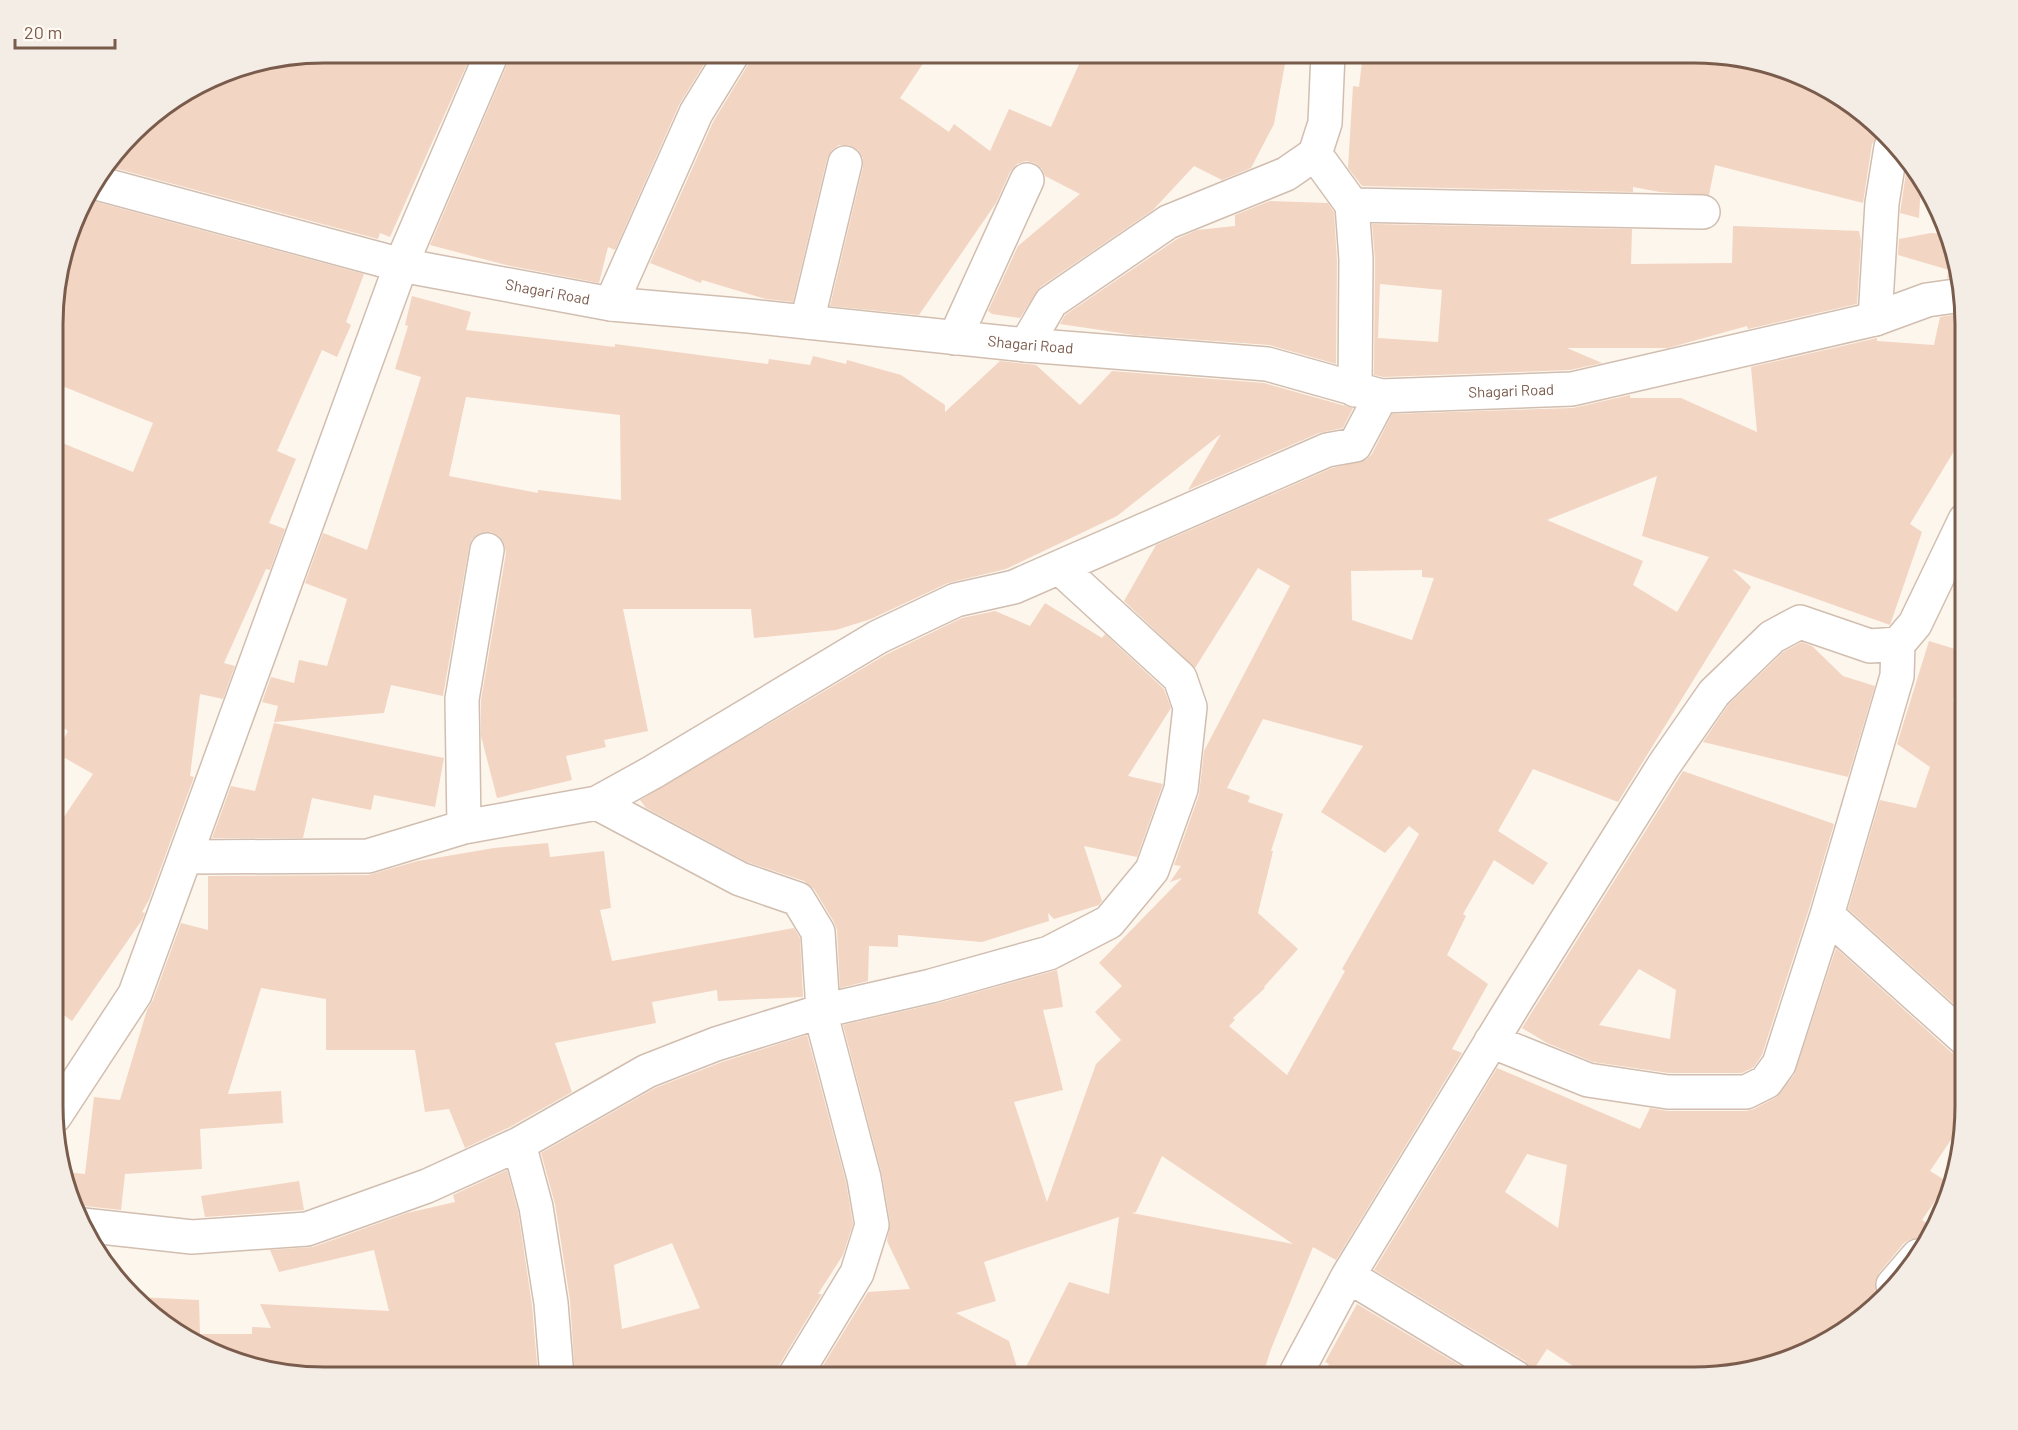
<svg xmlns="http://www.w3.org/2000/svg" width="2018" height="1430" viewBox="0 0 2018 1430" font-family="Barlow,sans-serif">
  <rect width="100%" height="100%" fill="#fdf6ec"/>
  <path fill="#f3d5c3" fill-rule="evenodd" d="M324,52L472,53L390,237L380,233L378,239L114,168L116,166L111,163L145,120L220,73Z
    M510,53H711L679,105L615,250L608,247L599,283L506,265L430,245L509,60Z
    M752,53H930L900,98L949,132L954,124L990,151L1009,109L1051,127L1084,53H1287L1274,124L1251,168L1222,180L1194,166L1153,210L1040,287L1020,318L992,314L988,311L1018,246L1080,194L1045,176L1042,169L1035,163L1026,161L1017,164L1010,172L996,203L919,315L830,306L863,167V158L858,150L849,145H839L832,150L827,159L793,302L766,299L702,280L701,283L650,263L713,122L749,63Z
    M1363,53H1712L1798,73L1860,109L1879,133L1872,144L1863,203L1715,165L1709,195L1660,192L1633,187V192L1362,186L1348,168L1353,86L1359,87Z
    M1907,166L1921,184L1919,218L1900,213Z
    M93,201L364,274L346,322L351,325L337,357L322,350L277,451L296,459L269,523L285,529L270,570L266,569L224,663L235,666L223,699L200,694L190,776L194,777L149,900L142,912L145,913L142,920L72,1021L55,1009V830L93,774L56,753L68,731L55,722V440L133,472L153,423L55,383V289L77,216L82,219Z
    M1270,201L1328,203L1334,212L1337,260L1336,364L1269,345L1134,335L1060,324L1065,315L1177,239L1197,230L1235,226V215Z
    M1372,224L1632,229L1631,264L1732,263L1733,226L1859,231L1861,241L1857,304L1748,329L1747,326L1668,348H1567L1602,363L1570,370L1383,377L1374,375L1375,259ZM1380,284L1442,290L1438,342L1378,338Z
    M1931,233L1946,234L1957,277L1947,278L1949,270L1898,255L1899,239Z
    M412,296L471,312L466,330L615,347V344L768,364L769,359L810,365L813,356L846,364L847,360L901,375L945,405V412L1000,361L1036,365L1080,405L1112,371L1264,383L1353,408L1343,428L1319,433L1188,490L1221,434L1117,516L1006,569L948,583L871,619L836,630L754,638L751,609H623L648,731L604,740L606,747L566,756L572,780L497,798L481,736V700L506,553L504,543L499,536L491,532L480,533L472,539L469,547L443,696L391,685L384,713L274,722L278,706L262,702L271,677L294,683L299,660L327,666L347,599L305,583L323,533L367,550L421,377L395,369L408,326L405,325ZM466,397L620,415L621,500L538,490V493L449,476Z
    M1965,313V433L1910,524L1922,532L1890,625L1732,569L1751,587L1618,802L1533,769L1498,831L1548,863L1533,885L1494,860L1463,914L1466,916L1447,955L1488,984L1452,1049L1462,1053L1336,1260L1313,1247L1271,1349L1262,1377H1021L1069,1282L1109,1294L1119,1217L984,1262L996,1301L956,1313L1009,1341L1020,1377H816L868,1292L910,1289L887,1241L890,1222L882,1175L843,1025L935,1004L1057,970L1063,1007L1043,1010L1063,1090L1014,1102L1047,1202L1096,1064L1121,1040L1095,1012L1122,986L1099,963L1182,878L1170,882L1181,866L1174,865L1199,795L1204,751L1290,586L1258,568L1195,668L1124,601L1156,545L1332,468L1366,460L1372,454L1392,414L1573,408L1630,395V398H1681L1757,432L1751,367L1877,338V341L1934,345L1940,317ZM1657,476L1642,536L1709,557L1677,612L1633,585L1643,561L1547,520ZM1422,570V577L1434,578L1412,640L1352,620L1351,571ZM1263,719L1363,746L1321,812L1385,853L1409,826L1419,834L1342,969L1345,971L1287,1075L1229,1026L1235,1020L1233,1018L1265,988L1264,987L1298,949L1258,913L1273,851H1271L1283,814L1248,802L1250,796L1227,788ZM1162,1156L1293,1244L1132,1213L1136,1212Z
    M1045,603L1102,638L1105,634L1164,689L1171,708L1128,776L1163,784L1137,857L1084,846L1102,901L1099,905L1054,919L1048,913L1049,921L982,942L898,935V947L869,946L868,981L840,988L837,930L834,922L814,889L804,881L747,862L646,808L640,800L887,654L962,618L995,611L1030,626Z
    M1929,641L1965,652V666L1953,701L1965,706V1014L1848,909L1880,800L1916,808L1930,767L1897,744Z
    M1802,642L1812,646L1843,676L1875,686L1848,777L1703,742L1728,705L1783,652Z
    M274,723L444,758L435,807L374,795L371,810L312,798L303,838H212L231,786L255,791Z
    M1683,771L1834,824L1809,909L1762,1055L1754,1067L1742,1073H1669L1593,1062L1547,1043L1522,1028ZM1639,969L1676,990L1670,1039L1599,1025Z
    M548,843L550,857L604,851L611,908L600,910L612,961L794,928L800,938L803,997L718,1001L717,990L652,1002L656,1023L555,1043L572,1092L510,1127L465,1148L449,1109L425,1112L415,1050H326V999L261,988L228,1094L281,1091L283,1123L200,1129L202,1169L125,1174L121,1210L85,1206L77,1208L65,1172L85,1174L94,1097L120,1100L147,1010L153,1000L181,923L208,930V876L368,875L418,861L494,848Z
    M1836,948L1952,1053L1965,1057V1119L1930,1171L1948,1182L1922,1220L1928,1224L1919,1238L1911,1239L1904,1243L1879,1273L1875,1282L1876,1293L1868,1306L1815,1349L1695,1377H1590L1547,1349L1532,1372L1525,1361L1374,1270L1497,1068L1640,1129L1650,1108L1668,1111H1746L1754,1109L1775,1098L1794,1075ZM1527,1154L1567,1165L1558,1228L1505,1192Z
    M807,1035L846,1182L853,1224L843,1255L818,1294H822L778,1367L775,1377H693L686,1373L670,1377H575L570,1300L555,1204L541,1153L655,1088L722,1062ZM672,1243L700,1308L622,1329L614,1265Z
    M507,1170L518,1211L532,1305L538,1375L306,1377L236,1363L158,1321L137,1297L199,1300L200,1334H252V1327L271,1328L260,1304L389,1311L374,1250L279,1272L270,1250L313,1247L407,1213L455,1202L453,1195Z
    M299,1181L304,1210L205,1217L201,1196Z
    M1357,1304L1479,1377H1322L1329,1364L1325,1362Z"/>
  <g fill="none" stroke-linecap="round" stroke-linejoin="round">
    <g stroke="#d1beb0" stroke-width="36">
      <path id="minor" d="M1315,154L1352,205L1356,259L1355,390
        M1352,205L1703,212
        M611,304L696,113L733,53
        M1875,319L1882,203L1891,147
        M807,322L845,163
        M955,338L1027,180
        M1026,345L1051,302L1168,222L1286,174L1315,154L1325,123L1328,53
        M597,803L740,879L798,899L818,932L824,1026L864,1178L872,1225L857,1273L794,1377
        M464,827L462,699L487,550
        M186,857L368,856L464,827L597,803L653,772L878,637L956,600L1014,587L1327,450L1355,445L1381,396
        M1827,915L1965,1039
        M1491,1041L1588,1080L1668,1092H1746L1766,1082L1779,1064L1827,915L1897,676L1898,644
        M55,1116L135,994L401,265L492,53
        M519,1144L536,1207L551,1303L557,1377
        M83,1225L192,1237L307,1229L427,1186L519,1144L647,1071L716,1044L822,1011L931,986L1049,953L1109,922L1152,870L1181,789L1190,707L1180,678L1060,568
        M1348,1276L1515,1377
        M1893,1285L1918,1256
        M1294,1377L1348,1276L1516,1001L1664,765L1714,693L1772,637L1800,622L1870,646L1898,644L1915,624L1965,520"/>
    </g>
    <g stroke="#d1beb0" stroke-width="36">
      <g id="tertiary">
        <path id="s1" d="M97,183L401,265L611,304L749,316L1026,345L1267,364L1381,396L1572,389L1875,319L1927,300L1962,295"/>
      </g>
    </g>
    <use href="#minor" stroke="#fff" stroke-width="33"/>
    <use href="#tertiary" stroke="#fff" stroke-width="33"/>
  </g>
  <g text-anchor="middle" stroke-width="4.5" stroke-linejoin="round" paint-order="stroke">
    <g font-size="15" fill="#7a5c4d" stroke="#fffaf3">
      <text dy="5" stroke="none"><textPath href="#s1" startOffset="464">Shagari Road</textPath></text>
      <text dy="5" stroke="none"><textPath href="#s1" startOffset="950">Shagari Road</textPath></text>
      <text dy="5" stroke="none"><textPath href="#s1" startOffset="1436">Shagari Road</textPath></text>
    </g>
  </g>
  <path d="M0 0H2018V1430H0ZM324 63H1694A261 261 0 0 1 1955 324V1106A261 261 0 0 1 1694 1367H324A261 261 0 0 1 63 1106V324A261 261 0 0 1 324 63Z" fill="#f4ede6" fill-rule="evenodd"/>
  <path fill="none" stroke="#7a5c4d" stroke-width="3" d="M324 63H1694A261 261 0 0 1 1955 324V1106A261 261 0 0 1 1694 1367H324A261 261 0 0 1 63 1106V324A261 261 0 0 1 324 63Z"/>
  <path d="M15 39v9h100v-9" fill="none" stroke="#7a5c4d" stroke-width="3"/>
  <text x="24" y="39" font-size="18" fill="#7a5c4d" stroke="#fffaf3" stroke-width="4.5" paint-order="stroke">20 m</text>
</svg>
